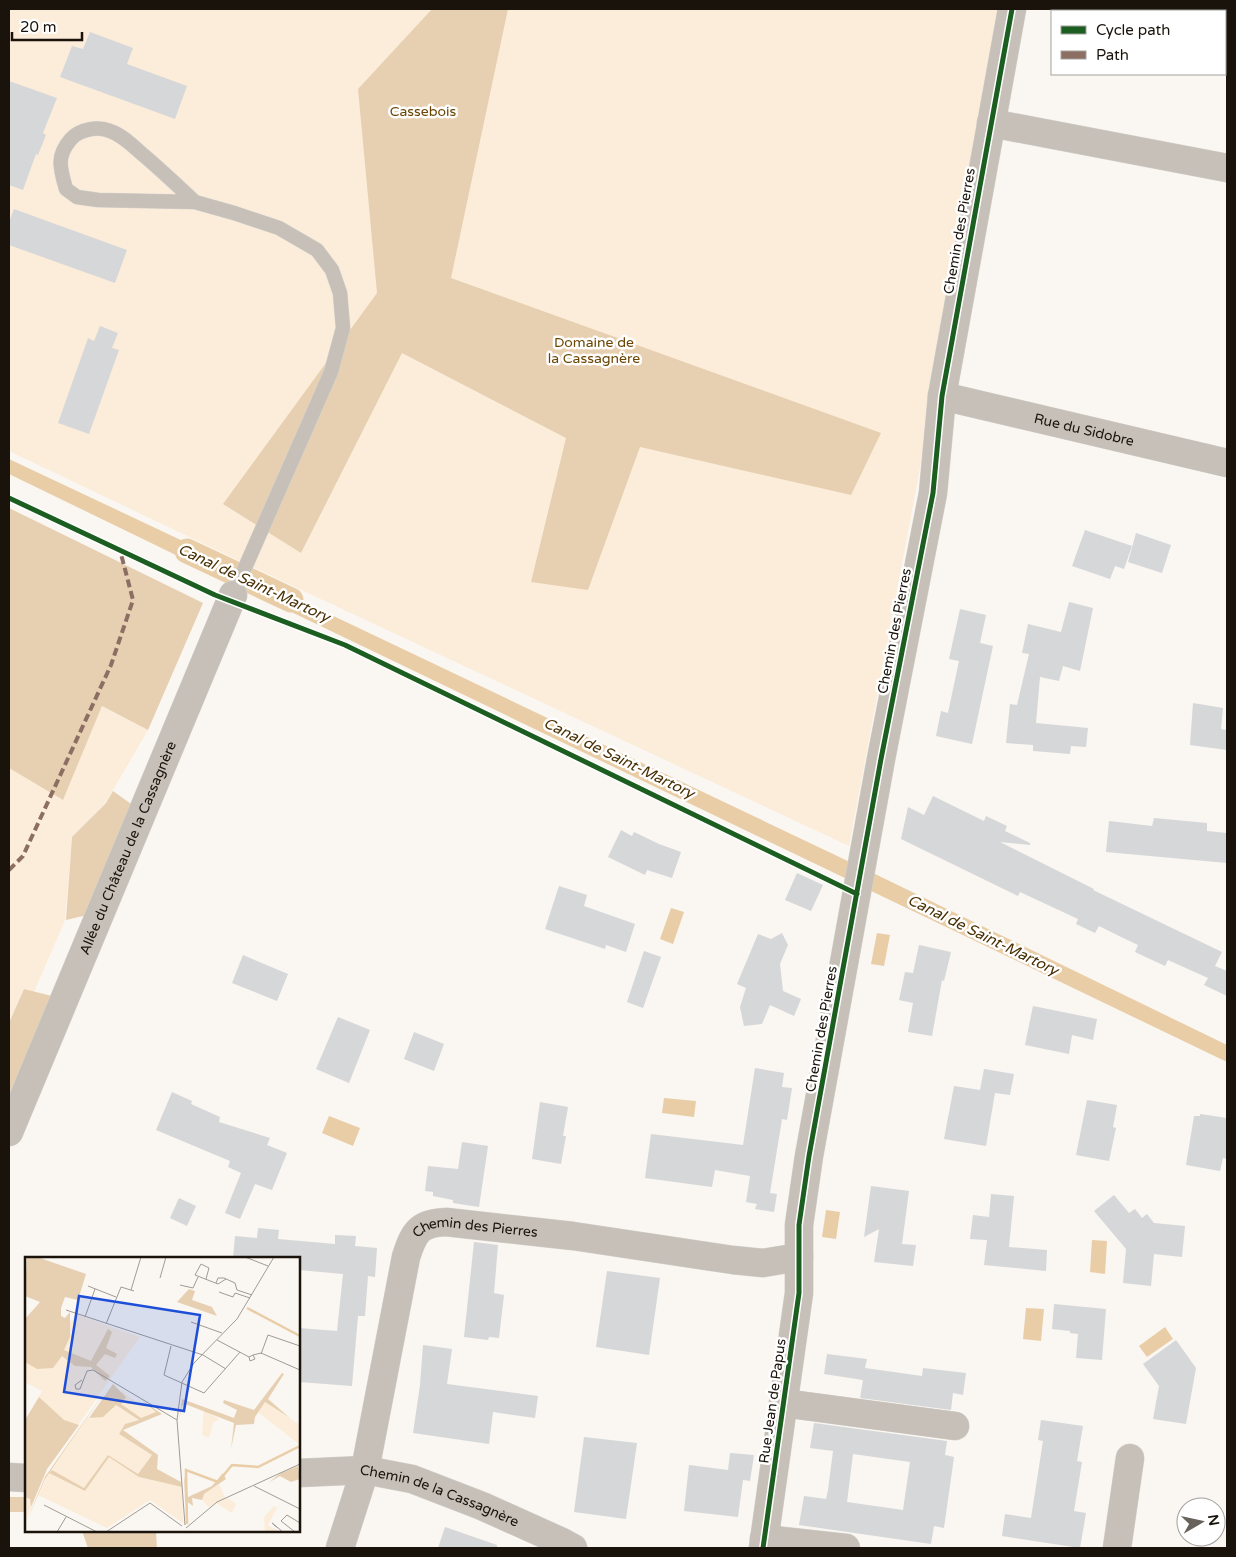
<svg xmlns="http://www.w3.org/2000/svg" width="1236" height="1557" viewBox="0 0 1236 1557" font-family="'Varela Round',sans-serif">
  <rect width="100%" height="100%" fill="#faf6f1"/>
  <path fill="#fcedda" d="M9,9H1003L937,377L849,846L246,564L9,451Z
    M102,706L148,730L106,802L72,837L65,920L34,992L24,989L9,1023V768L63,800Z"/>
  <path fill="#e7d0b2" d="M432,9H508L451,278L881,433L851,495L640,447L588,590L531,582L566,438L402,353L301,553L223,504L377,293L358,89Z
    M9,508L203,603L148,730L102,706L63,800L9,768Z
    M113,791L134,806L96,913L66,920L72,837L106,803Z
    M24,989L52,996L9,1094V1023Z
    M9,1497H26V1512H9Z
    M82,1531H156L157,1548H88Z"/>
  <path fill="#e9cda7" d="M9,459L221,559L215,574L9,474Z
    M262,582L852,863L849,880L258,596Z
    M871,872L1227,1045V1062L867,889Z
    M671,908L684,912L673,944L660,939Z
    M877,933L890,935L884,966L871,964Z
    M664,1098L696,1101L694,1117L662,1113Z
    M329,1116L360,1128L353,1146L322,1133Z
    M826,1210L840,1212L836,1239L822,1237Z
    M1092,1240L1107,1241L1105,1274L1090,1272Z
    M1026,1308L1044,1309L1041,1341L1023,1339Z
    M1165,1327L1173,1339L1147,1357L1139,1346Z"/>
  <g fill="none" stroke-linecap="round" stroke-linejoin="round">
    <path stroke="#e9cda7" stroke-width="25" d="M187,551L291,600"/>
  </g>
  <path fill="#d6d7d9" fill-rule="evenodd" d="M90,32L133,48L127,64L187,86L175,119L60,77L72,46L83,49Z
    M9,81L57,98L43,133L46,135L38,155L36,154L23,190L9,185Z
    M14,209L127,250L115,283L9,245V222Z
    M100,326L118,333L112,348L119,350L89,434L58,423L88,338L94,341Z
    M1085,530L1132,546L1124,569L1115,566L1110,579L1072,566Z
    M1136,533L1171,545L1162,573L1128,562Z
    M1069,602L1093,608L1080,671L1063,666L1059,681L1040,677L1036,723L1088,728L1086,747L1071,746L1070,754L1033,751V745L1006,743L1010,704L1017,705L1029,654L1022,653L1028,624L1061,632Z
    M960,609L986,615L980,643L993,646L972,744L936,736L941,711L948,713L959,661L949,659Z
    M1193,703L1223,708L1221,729L1227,730V750L1190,745Z
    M933,796L984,821L986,816L1007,826L1005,831L1030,843V845L1000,842L1094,889L1093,890L1222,952L1215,966L1227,971V996L1204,985L1208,978L1168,960L1165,966L1135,952L1138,945L1119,936L1099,926L1095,933L1076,924L1078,919L1020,892L1018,896L901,839L908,807L924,815Z
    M1154,818L1207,823V831L1227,833V863L1106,852L1109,821L1152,826Z
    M621,830L632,836L634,832L659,844L681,852L672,878L647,870L645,875L608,857Z
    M797,873L823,885L811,911L785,900Z
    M559,886L587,895L584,906L635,924L626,952L606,945L605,949L545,929Z
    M782,933L788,945L780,964L783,991L801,999L794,1016L770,1005L762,1024L744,1026L740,1007L746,988L737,984L758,934L771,939Z
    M919,945L951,952L944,981L942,980L932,1036L908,1032L913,1003L899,1000L905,972L913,973Z
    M644,951L661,957L643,1008L627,1002Z
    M243,955L288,974L277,1001L232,983Z
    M1033,1006L1097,1019L1093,1040L1072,1035L1069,1054L1025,1045Z
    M338,1017L370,1030L349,1083L316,1069Z
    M414,1032L444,1044L434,1071L404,1059Z
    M755,1068L784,1073L782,1087L792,1088L787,1120L782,1119L770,1193L777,1194L774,1212L755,1209L757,1204L746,1202L750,1176L715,1170L712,1187L645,1178L651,1134L743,1145Z
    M984,1069L1014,1074L1010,1095L995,1093L986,1146L944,1139L954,1086L980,1090Z
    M172,1092L192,1101L191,1104L220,1117L219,1122L270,1138L267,1145L287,1153L272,1190L255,1184L240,1219L225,1213L241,1173L228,1167L230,1161L156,1130Z
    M1087,1100L1117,1105L1113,1127L1116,1128L1109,1161L1076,1155Z
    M540,1102L568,1107L563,1136H566L561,1164L532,1159Z
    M1200,1114L1227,1118V1159L1223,1158L1220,1171L1186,1165L1194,1116H1200Z
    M462,1142L488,1146L479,1207L453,1203V1200L433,1196V1192L425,1191L428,1166L458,1169Z
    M871,1186L909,1191L902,1244L916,1245L913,1266L874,1262L879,1229L864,1237Z
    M991,1194L1014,1196L1009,1247L1047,1250L1046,1271L984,1265L987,1240L970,1239L973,1215L989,1217Z
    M1114,1195L1129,1213L1135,1209L1142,1218L1147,1214L1154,1223L1185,1226L1182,1257L1154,1254L1151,1286L1123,1283L1126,1249L1094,1211Z
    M179,1198L196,1206L187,1226L170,1218Z
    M258,1228L279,1230L278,1239L335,1244V1235L356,1236L355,1246L377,1248L375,1277L368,1276L365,1316H358L352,1386L299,1382V1328L337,1331L343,1274L299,1270V1258H233L235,1236L257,1238Z
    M474,1242L498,1245L494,1293L504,1295L499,1338L489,1337L488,1340L464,1337Z
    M607,1271L660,1278L649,1355L596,1347Z
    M1054,1304L1106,1309L1102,1360L1076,1358L1078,1334L1070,1333V1331L1052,1329Z
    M1176,1340L1196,1368L1186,1424L1153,1419L1159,1386L1143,1364Z
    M423,1345L452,1349L447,1384L538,1396L535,1418L493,1412L489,1444L413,1433L420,1385Z
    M827,1354L867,1359L865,1368L922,1376L923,1368L966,1373L963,1395L953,1393L951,1410L860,1398L863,1380L824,1374Z
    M1041,1420L1083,1426L1077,1461L1082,1462L1074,1511L1086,1513L1080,1548L1002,1536L1005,1514L1031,1518L1043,1441L1038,1440Z
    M814,1423L947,1441L945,1455L954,1457L944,1528L934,1526L931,1544L799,1525L804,1496L826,1499L828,1490L833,1451L810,1448ZM853,1454L910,1462L903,1510L847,1502Z
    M584,1437L637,1443L626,1519L574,1512Z
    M730,1453L754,1455L750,1481L743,1480L738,1517L684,1511L689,1465L728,1470Z
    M445,1527L497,1545V1548H438Z"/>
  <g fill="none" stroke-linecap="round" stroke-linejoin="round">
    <g stroke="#d5d2cd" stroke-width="15">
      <path id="lane" d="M195,202C177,185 160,169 141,153C132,145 122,135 110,131C98,126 80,129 71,139C56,156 60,168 66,189L77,197L98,200L195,202L234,213L279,228L317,250L332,270L340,293L343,328L331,372L233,595"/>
    </g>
    <g stroke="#d5d2cd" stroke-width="29">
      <g id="street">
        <path d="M991,123L1227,168"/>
        <path id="s1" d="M942,396L1227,463"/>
        <path id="s2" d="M9,1132L233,595"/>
        <path d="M783,1403L955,1426"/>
        <path id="s3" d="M299,1473L365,1470L412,1479L482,1506L562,1542L573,1548"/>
        <path d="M9,1477L26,1478"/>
        <path d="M764,1539L846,1548"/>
        <path id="s4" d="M340,1548L365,1470L406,1257C414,1232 419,1223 446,1222L573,1236L733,1260L763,1263L799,1257"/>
        <path d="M763,1548L799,1293V1225L809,1156L881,759L933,493L942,396L1012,9"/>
        <path d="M1117,1548L1130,1458"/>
      </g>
    </g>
    <use href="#lane" stroke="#c6c0b9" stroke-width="14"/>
    <use href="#street" stroke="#c6c0b9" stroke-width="28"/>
    <path stroke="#8d6e63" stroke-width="4" stroke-dasharray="8 4" stroke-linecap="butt" d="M9,870L23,856L111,665L133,600L120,550"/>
    <g stroke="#fff" stroke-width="8">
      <path id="cycleway" d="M9,498L215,595L345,645L857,894
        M763,1548L799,1293V1225L809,1156L881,759L933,493L942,396L1012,9"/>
    </g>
    <use href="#cycleway" stroke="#1b5e20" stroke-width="5"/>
  </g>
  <g text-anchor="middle" stroke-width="5" stroke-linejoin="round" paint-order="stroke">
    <g font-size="14" fill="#6b4603" stroke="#fff">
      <text x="423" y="116">Cassebois</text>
      <text x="594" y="347">Domaine de<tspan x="594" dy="16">la Cassagnère</tspan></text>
    </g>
    <g font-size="14" fill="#19130b" stroke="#fff">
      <text transform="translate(959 231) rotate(-80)" y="5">Chemin des Pierres</text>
      <text dy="5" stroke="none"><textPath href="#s1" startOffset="146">Rue du Sidobre</textPath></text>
      <text transform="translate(894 631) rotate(-79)" y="5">Chemin des Pierres</text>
      <text dy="5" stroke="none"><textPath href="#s2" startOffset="308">Allée du Château de la Cassagnère</textPath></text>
      <text transform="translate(821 1029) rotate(-80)" y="5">Chemin des Pierres</text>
      <text dy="5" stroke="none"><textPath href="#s4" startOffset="386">Chemin des Pierres</textPath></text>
      <text transform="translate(772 1401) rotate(-82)" y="5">Rue Jean de Papus</text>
      <text dy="5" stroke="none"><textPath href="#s3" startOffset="145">Chemin de la Cassagnère</textPath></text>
    </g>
    <g font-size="15" font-style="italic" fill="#492f03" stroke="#fff">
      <text transform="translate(254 583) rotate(25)" y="5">Canal de Saint-Martory</text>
      <text transform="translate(619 758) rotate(26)" y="5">Canal de Saint-Martory</text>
      <text transform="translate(983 935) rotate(26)" y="5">Canal de Saint-Martory</text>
    </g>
  </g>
  <g transform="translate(25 1257)">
    <rect width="275" height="275" fill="#faf6f1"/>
    <path d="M12,51L47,64L50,57L115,80L22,212L0,265V164L17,134L0,125V62ZM97,133L104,140L131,155L116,161L95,147ZM240,145L275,168V188L233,155ZM91,148L114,163L100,167L94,177L127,198L113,217L83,198L59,232L27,213L63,160L66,162ZM179,153L194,162L188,166L184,181L177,178ZM84,199L114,220L157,230L158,266L125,243L82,271L13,238L24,216L60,234ZM194,227L200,241L184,250L177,243L179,237ZM203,241L211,247L207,256L191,246ZM249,249L252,251L243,268L255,275H240L239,260Z" fill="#fcedda"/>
    <path d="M2,0H12L61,17L53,43L40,40L36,51V59L40,61L45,55V80L39,93L66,104L83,72L87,75L81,91L92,97L90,101L80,97L71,108L85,119L80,124L66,110L50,109L37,99L28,111L12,112L0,105V62L15,45L0,39ZM164,32L170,34L167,43L187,50L192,59L152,45ZM257,116L259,117L243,142L265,161L240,145L230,160L229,167L211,168L206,192L209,166L160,147L157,149L154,163L157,142L209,161L212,153L198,146L199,143L229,153ZM88,127L101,140L96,147L116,161L131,155L116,143L137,157L98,173L133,198L132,212L156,225L157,230L114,220L84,200L60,234L24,216L27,213L59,231L83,198L113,217L127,198L94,177L100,167L114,163L91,148L78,160L64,161ZM14,140L39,163L54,168L22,212L6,250L5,242L0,240V163ZM273,209L275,222L266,225L255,219L243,226L256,216ZM198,216L201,222L179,237L177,243L167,241L168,249L160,243L159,218L163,240L187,229Z" fill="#e7d0b2"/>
    <path d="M86,126L20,222L0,268L20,220Z" fill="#e9cda7"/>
    <path fill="none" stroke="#e9cda7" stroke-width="2.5" d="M222,51L275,79M162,267L161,213L193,225L207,208L233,210L275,189"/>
    <path fill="none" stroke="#a09b95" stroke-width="1" d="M220,0L243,9M135,21L141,0M181,22L184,11L176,7L170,18L193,27L201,22M191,26L193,21H199L210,26L212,33L227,38M155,28L168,31L173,20M63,29L91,40M106,33L116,0M194,35L208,40L210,36L225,41M41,53L178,98L201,112M60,60L70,32M166,65L197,76M81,67L96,30L109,34M192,83L224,100L225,104L230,102L228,98L224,100M146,89L139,118L179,136L215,95M236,97L243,78L275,89M228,98L236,96L275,113M57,123L50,128L51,132H55L62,114L68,113L152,163M229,229L275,252M19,248L72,275M160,268L152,163L157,125L169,106L212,62L249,0M161,271L192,245L275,207M253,271L247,266L258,275M32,275L41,260M81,275L125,246L157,269M270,275L256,264L262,258L275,266"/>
    <path fill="#1d4ed8" fill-opacity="0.15" stroke="#1d4ed8" stroke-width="2.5" d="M54,39L175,58L159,154L39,135Z"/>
    <rect width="275" height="275" fill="none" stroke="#19130b" stroke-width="2.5"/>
  </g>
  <rect width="1236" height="1557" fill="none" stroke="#19130b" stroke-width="20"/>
  <rect x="1051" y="10" width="175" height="65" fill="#ffffff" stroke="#a3a19d"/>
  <rect x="1061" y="26" width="25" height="8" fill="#1b5e20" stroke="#a3a19d"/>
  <text x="1096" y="35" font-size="15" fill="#19130b">Cycle path</text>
  <rect x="1061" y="51" width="25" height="8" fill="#8d6e63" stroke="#a3a19d"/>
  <text x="1096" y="60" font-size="15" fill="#19130b">Path</text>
  <g transform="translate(1201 1522) rotate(81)"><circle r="24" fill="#ffffff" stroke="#a3a19d"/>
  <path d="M0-4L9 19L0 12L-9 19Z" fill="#68625c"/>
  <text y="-8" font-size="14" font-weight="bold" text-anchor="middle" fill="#19130b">N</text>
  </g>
  <path d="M12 32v8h70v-8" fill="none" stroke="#19130b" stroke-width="2.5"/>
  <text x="20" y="32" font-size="15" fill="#19130b" stroke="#ffffff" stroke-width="4" paint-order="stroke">20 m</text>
</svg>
